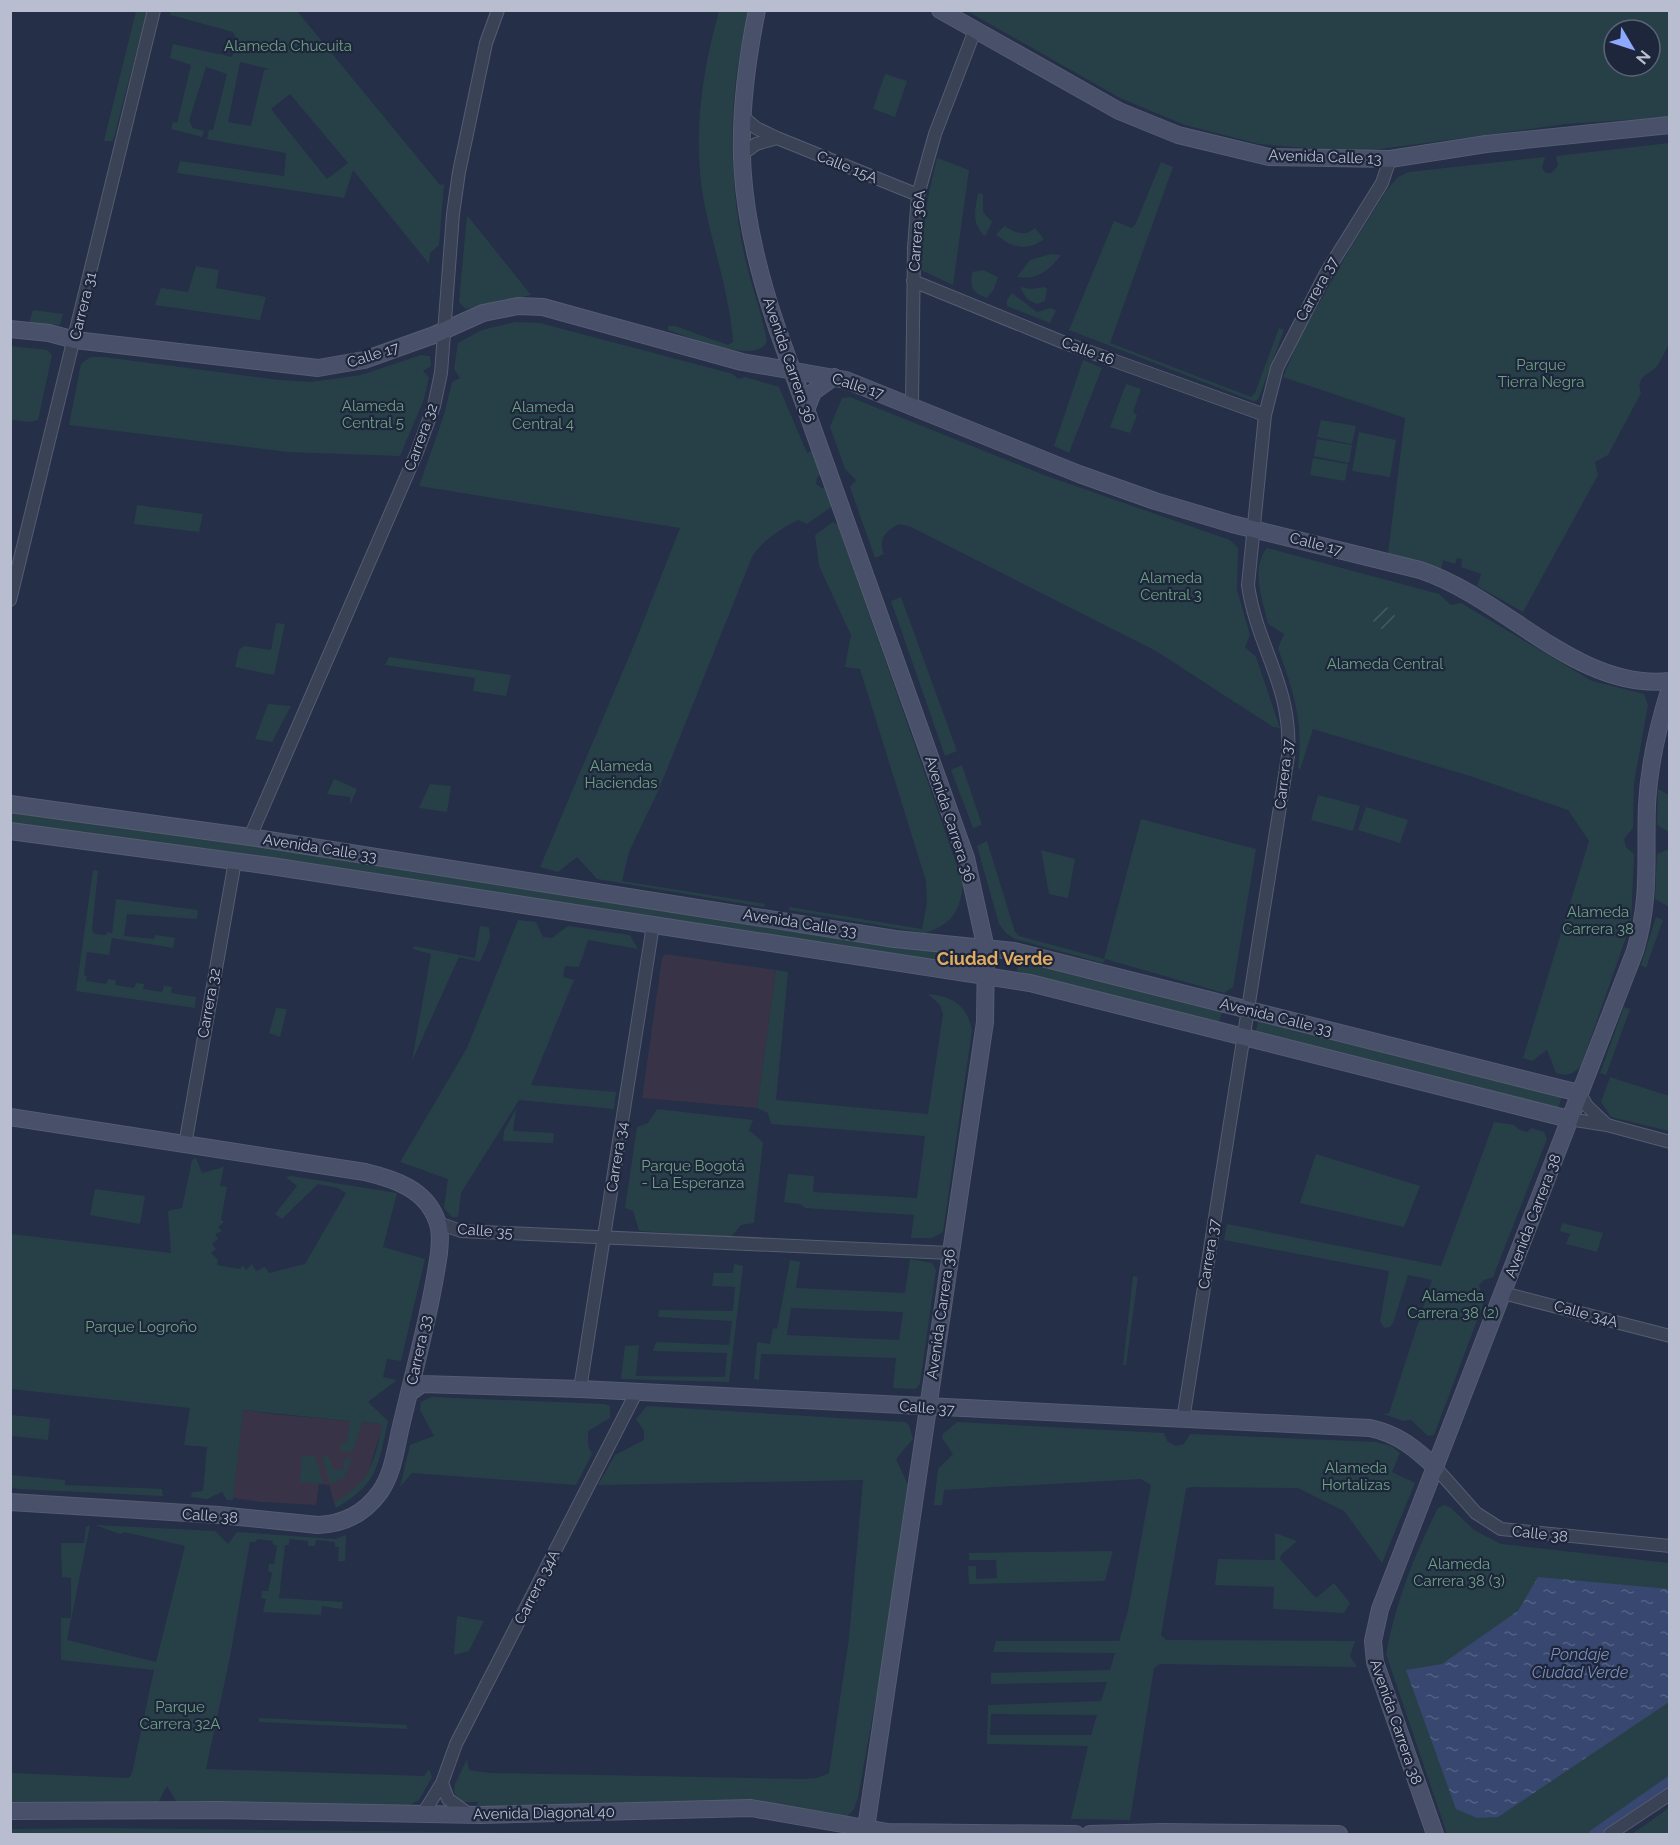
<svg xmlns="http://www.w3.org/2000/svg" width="1680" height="1845" viewBox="0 0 1680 1845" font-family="Raleway,sans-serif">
  <defs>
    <pattern id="garden-furrows" width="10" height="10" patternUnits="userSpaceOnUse" patternTransform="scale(1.5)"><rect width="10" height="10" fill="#274048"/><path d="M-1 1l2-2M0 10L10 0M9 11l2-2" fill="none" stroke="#445a61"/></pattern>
    <pattern id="water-ripples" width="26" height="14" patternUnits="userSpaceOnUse" patternTransform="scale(1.5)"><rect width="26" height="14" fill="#37476f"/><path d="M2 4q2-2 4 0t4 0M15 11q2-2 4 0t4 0" fill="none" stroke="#526082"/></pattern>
  </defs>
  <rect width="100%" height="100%" fill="#252f47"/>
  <path fill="#383346" d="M665,954L776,970L757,1108L642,1098L662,958Z
    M243,1410L272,1414L383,1424L368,1473L352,1493L334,1503L329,1485L319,1484L316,1505L261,1502L233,1498Z"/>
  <path fill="#274048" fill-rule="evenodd" d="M168,10L297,11L440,185L444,184L439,245L430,253L429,264L353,170L344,198L177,173L180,161L284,176L286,153L207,139L209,130H213L227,74L206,67L189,121L193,128L204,131L202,137L171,129L173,122L177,123L191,65L170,58L173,44L232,57L237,42L233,32L171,15ZM240,62L269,69L264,70L251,126L228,122ZM290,94L348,163L327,179L271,109Z
    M136,11H147L113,141H104Z
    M719,11H750C727,88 728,175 744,253C750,283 762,312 767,342C754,365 689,337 668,330V326H675L728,345L733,342C730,295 713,248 704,202C692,138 702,72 719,11Z
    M967,11H1669V117L1566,124L1358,152L1259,144L1185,125L1120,98ZM1614,30H1650V66H1614Z
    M885,74L907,81L895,117L873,109Z
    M1669,143V343C1666,350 1662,359 1657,366C1649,375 1635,376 1641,393L1608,455L1595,462L1598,475L1523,612L1477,586L1481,574L1461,567L1462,559L1457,558L1455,564L1443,560L1441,570L1388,553L1405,418L1283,377L1300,337L1351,247L1387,190L1398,177L1409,172L1545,157L1542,168L1546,173H1551L1558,166L1556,156Z
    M937,158L969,170L953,285L921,270C920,231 928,196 937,158Z
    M1161,162L1173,167L1110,343L1251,397L1255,393L1279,328L1284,330L1258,400L1253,401L1069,330L1114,221L1132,228L1136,223Z
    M978,193L983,194V212L992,222L985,236C971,224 975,210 978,193Z
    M467,215L531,295L466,309L459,302Z
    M1005,226C1014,233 1026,237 1035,228L1044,239C1027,252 1010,248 996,234Z
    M1051,254L1061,255C1050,270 1036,281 1017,277L1030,260Z
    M196,266L219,270L216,288L266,297L260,320L155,305L161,288L188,292Z
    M983,270L998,277L994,289L987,298C972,292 970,288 972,272Z
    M1020,287L1031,289L1044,287L1047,289L1045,301L1037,304L1027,299Z
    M1012,293L1037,312L1051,308L1056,310L1050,323L1007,306V300Z
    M33,310L63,314L60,325L29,323Z
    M515,322L540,323L733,374L738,379L745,377L779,387L807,453L814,450L823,474L817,477L816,484L822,488L828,486L834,505L807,524L798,520C779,530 764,539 752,557L659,789L629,852L622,881L765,904L764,907L597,879L577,857L558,872L540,867L636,640L680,528L419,486L444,415L452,382L460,378L454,369L458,343L482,330Z
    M11,346L47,350L52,355L38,420L31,422L11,420Z
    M421,355L430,356L431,366L423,371L429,377L424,399L400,456L288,452L69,425L81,364L90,357H104L279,380L311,382L361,375Z
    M1083,360L1102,368L1069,453L1054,446Z
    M1126,384L1141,389L1133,412L1137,415L1130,433L1110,427Z
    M850,397L1044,475L1230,540L1238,548L1237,590L1250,635L1245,647L1256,657L1280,728L1273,727L1156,651L911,527L899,524C885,531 878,539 884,554L875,558L850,487L856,480L845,469L830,427L842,398Z
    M1321,420L1356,426L1352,444L1317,437Z
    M1359,432L1396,440L1390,477L1352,471Z
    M1317,439L1352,445L1349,463L1314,456Z
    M1313,458L1348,464L1345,481L1310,475Z
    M137,505L203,514L199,532L134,524Z
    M833,522L838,525L963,883C961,911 951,925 925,933L789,910V907L922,929L927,902L926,881L860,669L845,667L851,635L819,566L815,535Z
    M1267,548L1439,594L1451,605L1461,603L1592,681L1644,694L1648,705L1634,783L1633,828L1624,839L1626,847L1634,854L1631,923L1581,1066C1572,1075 1568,1076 1556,1073L1547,1050L1532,1061L1523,1058L1589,841L1568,810L1473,777L1313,729L1300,770L1298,767C1304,720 1293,691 1278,648L1284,634L1268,624C1263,601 1250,568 1267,548Z
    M901,597L957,751L945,756L891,601Z
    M276,623L285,624L274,675L235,667L239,650L244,646L271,650Z
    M389,657L511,675L506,696L473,691L475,678L385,665Z
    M268,704L291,706L272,742L255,739Z
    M962,765L982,825L973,828L951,770Z
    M334,779L357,789L350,805V797L327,794Z
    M430,784L451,786L447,812L419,808Z
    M1658,789L1669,795V832L1657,825Z
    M1318,795L1360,806L1353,831L1311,820Z
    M1366,807L1408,820L1400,843L1358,830Z
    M11,812L240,842L945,951L944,965L238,853L11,824Z
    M1141,819L1256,849L1233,987L1224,993L1105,959L1103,963L1015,939L1006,933L999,924L977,846L987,841L1015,932L1019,936L1104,959Z
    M1669,849V907L1655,899L1657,854Z
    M1041,850L1075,859L1068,898L1049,894Z
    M93,870L98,871L92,930L95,934L106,935L107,932L112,933L116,899L198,910L197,919L127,914L124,936L154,939L155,935L175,938L173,948L112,938L109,955L87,952L84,975L87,976L86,981L106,984L108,979L116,980L115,985L134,988L136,983L144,984L143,989L162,992L164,986L172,987L171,993L196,997L195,1008L76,991Z
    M1656,917L1663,920L1646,968L1641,965Z
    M518,920L536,922L543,937L552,938L568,926L630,935L638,949L588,940L579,967L565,966L563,977L574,980L531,1085L616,1092L614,1109L519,1100L461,1193L458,1217H452L444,1208L448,1179L400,1162L467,1048Z
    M480,926L489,927L490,938L480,962L459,957L412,1061L431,954L413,949L414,946L475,958Z
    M1017,959L1222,1012L1219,1023L1017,971Z
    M776,970L788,972L776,1100L928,1114L943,1014L940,1005L928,994C953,997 966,1004 972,1030L943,1232L932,1238H911L914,1215L805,1208L800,1204L784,1202L788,1174L814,1176L813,1192L917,1198L925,1136L771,1124L768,1113L757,1108Z
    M1624,1007L1630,1009L1606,1075L1600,1073Z
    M276,1008L287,1009L280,1037L269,1033Z
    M1259,1019L1562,1095L1558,1110L1255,1034Z
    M1610,1077L1669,1096V1131L1611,1117L1601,1102Z
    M516,1109L513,1131L554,1133L553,1143L503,1141L504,1131Z
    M657,1109L753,1120L749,1130L763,1142L754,1223L741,1225L731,1237L639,1231L633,1211L625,1208L637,1127L648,1123Z
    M1494,1122L1514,1125L1518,1129L1527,1132L1531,1128L1544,1132L1547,1139L1493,1277L1484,1280L1479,1285L1484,1302L1434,1435L1428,1436L1411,1420L1403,1421L1383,1414L1389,1413L1432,1280L1408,1275L1393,1323L1390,1327L1384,1328L1380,1321L1389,1271L1224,1240L1227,1224L1441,1266Z
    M1316,1154L1420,1186L1404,1227L1300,1203Z
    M196,1158L202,1173L224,1167L220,1186L227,1187L221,1220L224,1222L218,1227L222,1231L215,1234L218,1239L212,1244L216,1249L211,1253L218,1260L217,1265L240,1269L243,1265L246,1270L252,1264L256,1271L265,1267L269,1273L305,1264L346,1193L338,1188L318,1184L282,1219L275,1214L297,1186L286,1177L291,1176L397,1193L383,1247L425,1259L401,1361L387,1359L383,1377L397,1380L368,1402L388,1421C378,1466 378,1484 336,1508L334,1503C369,1483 375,1463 382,1424L362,1422L353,1452L339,1451L341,1444L346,1443L350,1421L243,1410L233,1500H227L222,1492L207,1499L191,1497L192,1492L203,1491L207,1447L184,1445L190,1408L11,1389V1234L171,1253L168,1211L182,1208L192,1160Z
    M95,1189L145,1196L140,1224L90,1215Z
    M1562,1223L1603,1233L1597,1252L1566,1244L1570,1234L1560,1231Z
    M910,1259L932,1263L936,1270L920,1384L916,1389L893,1388L896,1358L761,1354L759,1380L754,1379L757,1342L770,1344L773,1328L777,1329L790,1260L800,1262L796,1288L905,1293ZM791,1308L903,1312L899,1340L787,1335Z
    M734,1264L743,1266L729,1382L621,1379L625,1346L639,1345L636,1376L725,1377L727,1353L653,1351L656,1342L729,1345L732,1321L658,1317L659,1310L733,1311L735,1287L712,1286L714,1273H733Z
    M1133,1276L1138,1277L1126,1365H1123Z
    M431,1397L604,1404L610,1406V1418L588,1431V1445L592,1454L576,1485L412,1473L400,1487L410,1445L434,1436L420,1410L421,1402Z
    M647,1406L905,1422L909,1425L913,1439L896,1459L908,1485L885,1648L858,1797L854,1809L847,1817L836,1818L811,1810L763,1805L476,1807L478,1802H462L454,1793L455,1784L467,1759L469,1770L490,1773L803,1779L817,1778L829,1773L849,1638L863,1480L598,1485L615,1455L644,1440V1431L636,1419Z
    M11,1415L50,1419L48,1440L11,1436Z
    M957,1422L1164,1433L1167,1441L1176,1446L1184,1444L1190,1434L1376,1442L1391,1446L1400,1453L1392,1472L1415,1483L1382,1563L1344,1511L1298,1488L1190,1487L1186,1489L1161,1635L1166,1640L1355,1641L1350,1656L1357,1667L1160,1664L1154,1668L1130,1820L1071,1819L1088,1746L987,1744L988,1705L1101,1701L1107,1682L991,1684V1673L1110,1670L1115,1653L993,1652L996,1641H1119L1128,1611L1151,1485L1141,1479L944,1490L942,1505H934L938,1469L953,1454L942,1438L943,1434ZM991,1714L1097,1715L1091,1735H990Z
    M302,1455L315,1456L323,1484L300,1482Z
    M328,1456L334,1470H342L345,1459H352L344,1478L330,1484L322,1457Z
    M11,1475L65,1480V1485L162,1489L163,1496L19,1489L11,1487Z
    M1444,1505L1450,1507L1474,1530L1501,1544L1669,1563V1786L1602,1834H1447L1386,1654C1395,1604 1415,1553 1438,1508Z
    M90,1525L67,1640L156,1662L185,1546L124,1532L120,1534L95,1525L215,1531L228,1544L237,1532L335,1539L346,1535L345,1561H338L339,1547H335V1542L316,1540L315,1546H308V1541L289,1539V1545H285L279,1598L343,1602L342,1609L322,1606L321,1615L263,1612L266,1599L261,1598L262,1591H268L272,1573L268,1571L269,1564H274L277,1546L272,1544L273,1541L257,1539L256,1542H250L230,1657L206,1769L424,1776L429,1769L432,1777L419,1800L410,1805L191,1804L177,1803L167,1786L158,1803L11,1805V1773L129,1778L132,1773L154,1670L61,1660V1618H71V1578L62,1577L61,1543H84L86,1527Z
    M1275,1533L1297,1541L1281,1555L1280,1559L1316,1598L1334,1583L1350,1603L1344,1613L1273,1609L1274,1587L1215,1585L1218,1559L1275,1560Z
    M1113,1551L1105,1581L969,1584L968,1566H976V1579L997,1578L996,1560H969V1553Z
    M457,1616L484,1621L469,1651L454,1655Z
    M259,1718L407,1725V1729L259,1722Z
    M1669,1808V1834H1632Z
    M99,1828L620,1834H11V1829Z"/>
  <path fill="url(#garden-furrows)" d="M1373 618a11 11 0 1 1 22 0a11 11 0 1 1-22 0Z"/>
  <path fill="url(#water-ripples)" d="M1538,1577L1669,1589V1702L1498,1817L1477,1818L1456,1809L1406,1670L1442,1664L1518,1611Z"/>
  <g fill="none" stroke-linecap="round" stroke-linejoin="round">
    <path stroke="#37476f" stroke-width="10" d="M1594,1834L1670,1781"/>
    <g stroke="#565c71" stroke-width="14">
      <path id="street" d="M741,115L756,128L777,138L918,195
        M741,155L756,144L777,138
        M913,281L1065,343L1265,415
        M912,405L914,248L918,195L935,134L975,30
        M10,600L154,10
        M250,837L417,452L434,406L441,373L453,214L459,172L486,43L498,10
        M1579,1093L1587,1106L1606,1124
        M1569,1119L1607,1125L1670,1142
        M185,1145L235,861
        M438,1223L461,1231L950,1253
        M1503,1293L1670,1336
        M580,1389L653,925
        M1183,1420L1288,756C1293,687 1257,648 1248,585L1265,415L1277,368L1326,273L1382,183L1390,159
        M1436,1468L1476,1513L1501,1529L1670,1546
        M442,1783L448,1799L467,1813
        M423,1814L442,1783L456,1744L636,1393
        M1610,1834L1670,1794"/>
    </g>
    <g stroke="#565c71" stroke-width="18">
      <path id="secondary" d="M757,10C732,132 737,210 777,328L966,858L986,949L985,1022L866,1828
        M940,10L1119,111L1178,135L1269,157L1390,159L1486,144L1670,125
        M10,329L49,333L75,340L318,368L364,360L434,335L483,313L518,306L543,307L742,362L846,380L1079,474L1155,501L1232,524L1420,570C1507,599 1577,691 1670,681
        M806,410L813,392L834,377
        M10,804L250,837L895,939L1014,951L1579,1093
        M10,831L271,866L1030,983L1569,1119
        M10,1117L365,1172C394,1179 426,1189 437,1221C441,1231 440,1242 439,1253C431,1309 415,1367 402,1422C396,1445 394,1472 380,1492C365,1513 344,1524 318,1525L219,1515L10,1502
        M409,1393L422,1384L580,1389L1370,1428C1398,1434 1415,1448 1436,1468
        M10,1811L221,1810L480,1815L751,1808L888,1832L1076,1834
        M1090,1834L1162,1832L1339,1834
        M1435,1834L1375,1662L1373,1641L1380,1609L1635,951C1651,897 1645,859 1647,805C1649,765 1658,726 1670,688"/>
    </g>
    <use href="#street" stroke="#3a4256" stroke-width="12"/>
    <use href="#secondary" stroke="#48506a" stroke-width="16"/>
  </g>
  <g text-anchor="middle" stroke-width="4.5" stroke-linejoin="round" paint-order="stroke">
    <g font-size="15" fill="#6da281" stroke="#1e263c">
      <text x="288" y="51">Alameda Chucuita</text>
      <text x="1541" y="370">Parque<tspan x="1541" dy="17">Tierra Negra</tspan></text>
      <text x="373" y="411">Alameda<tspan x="373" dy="17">Central 5</tspan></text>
      <text x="543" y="412">Alameda<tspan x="543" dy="17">Central 4</tspan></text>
      <text x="1171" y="583">Alameda<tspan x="1171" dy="17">Central 3</tspan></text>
      <text x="1385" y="669">Alameda Central</text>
      <text x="621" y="771">Alameda<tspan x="621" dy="17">Haciendas</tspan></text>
      <text x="1598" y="917">Alameda<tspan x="1598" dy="17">Carrera 38</tspan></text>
      <text x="693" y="1171">Parque Bogotá<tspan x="693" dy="17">- La Esperanza</tspan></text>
      <text x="1453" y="1301">Alameda<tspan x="1453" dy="17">Carrera 38 (2)</tspan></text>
      <text x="141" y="1332">Parque Logroño</text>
      <text x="1356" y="1473">Alameda<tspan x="1356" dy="17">Hortalizas</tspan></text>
      <text x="1459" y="1569">Alameda<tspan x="1459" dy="17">Carrera 38 (3)</tspan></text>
      <text x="180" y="1712">Parque<tspan x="180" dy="17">Carrera 32A</tspan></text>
    </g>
    <g font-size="15" fill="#b8becf" stroke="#1e263c">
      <text transform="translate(1325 157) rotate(2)" y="5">Avenida Calle 13</text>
      <text transform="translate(847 167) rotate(22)" y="5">Calle 15A</text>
      <text transform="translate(917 231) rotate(-86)" y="5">Carrera 36A</text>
      <text transform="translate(1317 289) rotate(-61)" y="5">Carrera 37</text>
      <text transform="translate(83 306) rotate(-76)" y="5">Carrera 31</text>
      <text transform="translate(1088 351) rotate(20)" y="5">Calle 16</text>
      <text transform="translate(373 355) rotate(-18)" y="5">Calle 17</text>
      <text transform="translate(789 360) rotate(71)" y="5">Avenida Carrera 36</text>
      <text transform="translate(858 386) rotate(18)" y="5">Calle 17</text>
      <text transform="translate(421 437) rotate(-70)" y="5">Carrera 32</text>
      <text transform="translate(1316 544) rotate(14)" y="5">Calle 17</text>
      <text transform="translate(1284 774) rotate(-83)" y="5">Carrera 37</text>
      <text transform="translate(950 819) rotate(72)" y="5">Avenida Carrera 36</text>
      <text transform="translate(320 848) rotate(9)" y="5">Avenida Calle 33</text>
      <text transform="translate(800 923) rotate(9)" y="5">Avenida Calle 33</text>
      <text transform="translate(209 1003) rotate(-80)" y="5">Carrera 32</text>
      <text transform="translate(1276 1017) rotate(14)" y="5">Avenida Calle 33</text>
      <text transform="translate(617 1157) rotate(-81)" y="5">Carrera 34</text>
      <text transform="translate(1533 1216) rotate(-69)" y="5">Avenida Carrera 38</text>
      <text transform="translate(485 1231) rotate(4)" y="5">Calle 35</text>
      <text transform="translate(1209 1254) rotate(-81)" y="5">Carrera 37</text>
      <text transform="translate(941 1314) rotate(-82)" y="5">Avenida Carrera 36</text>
      <text transform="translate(1586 1314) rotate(15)" y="5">Calle 34A</text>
      <text transform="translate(419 1350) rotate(-78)" y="5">Carrera 33</text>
      <text transform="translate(927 1408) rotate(4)" y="5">Calle 37</text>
      <text transform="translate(210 1516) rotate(4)" y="5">Calle 38</text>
      <text transform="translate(1540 1534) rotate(6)" y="5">Calle 38</text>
      <text transform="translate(537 1587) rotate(-63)" y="5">Carrera 34A</text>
      <text transform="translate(1396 1722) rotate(71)" y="5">Avenida Carrera 38</text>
      <text transform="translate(544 1813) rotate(-1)" y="5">Avenida Diagonal 40</text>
    </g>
    <g font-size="16" font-style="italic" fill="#7c8eb9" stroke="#1e263c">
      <text x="1580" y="1660">Pondaje<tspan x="1580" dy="18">Ciudad Verde</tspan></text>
    </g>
    <g font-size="18" font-weight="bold" fill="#e1ab61" stroke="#1e263c">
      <text x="995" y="965">Ciudad Verde</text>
    </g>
  </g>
  <rect width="1680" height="1845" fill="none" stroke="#b8becf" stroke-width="24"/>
  <g transform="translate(1632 48) rotate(129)"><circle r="28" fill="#1e263c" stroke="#5c6377" stroke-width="1.5"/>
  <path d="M0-4.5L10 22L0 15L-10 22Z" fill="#8da9ff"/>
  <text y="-9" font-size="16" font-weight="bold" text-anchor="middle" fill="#b8becf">N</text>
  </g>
</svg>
